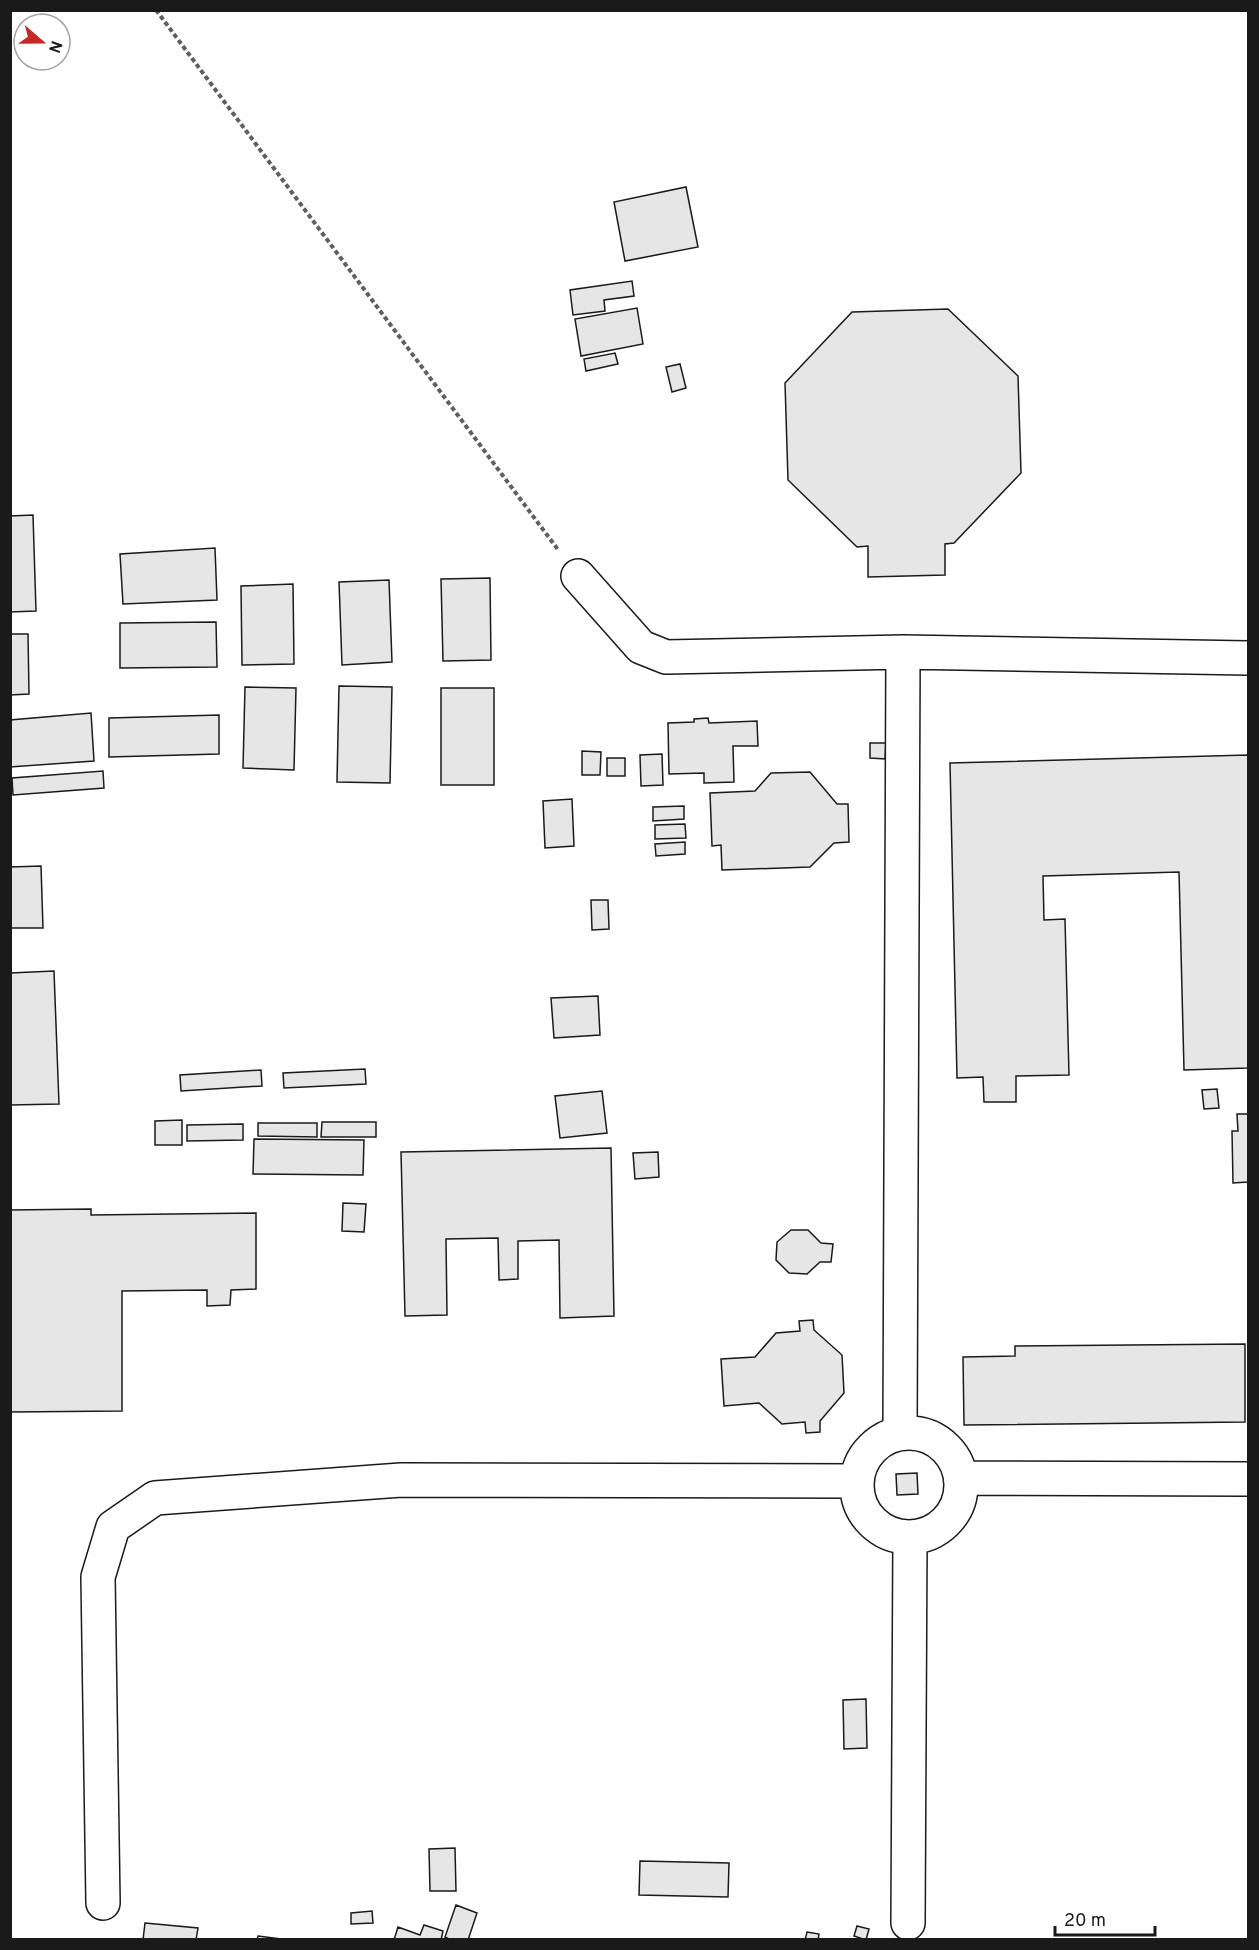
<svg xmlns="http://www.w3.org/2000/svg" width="1259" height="1950" viewBox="0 0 1259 1950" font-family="Overpass,sans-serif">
  <rect width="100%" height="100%" fill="#fff"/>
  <path fill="#e6e6e6" stroke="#1a1a1a" stroke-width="1.5" d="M686,187L698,247L625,261L614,202Z
    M632,281L634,296L604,300L605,311L573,315L570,290Z
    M637,308L643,344L581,356L575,319Z
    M948,309L1018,376L1021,473L954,543L945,544V575L868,577V546L857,547L788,480L785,383L852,312Z
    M615,353L618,364L586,371L584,359Z
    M680,364L686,388L672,392L666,367Z
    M33,515L36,611L10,612V516Z
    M215,548L217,600L123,604L120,554Z
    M490,578L491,660L443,661L441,579Z
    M389,580L392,662L342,665L339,582Z
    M293,584L294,664L242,665L241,586Z
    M216,622L217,667L120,668V623Z
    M10,634H28L29,694L10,695Z
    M339,686L392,687L390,783L337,782Z
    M245,687L296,688L294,770L243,768Z
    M441,688H494V785H441Z
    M91,713L94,761L10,767V720Z
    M219,715V754L109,757V718Z
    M708,718L709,723L757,721L758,746H733L734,782L704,783V773L669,774L668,723L694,722V719Z
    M870,743H886L885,759L870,758Z
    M582,751L601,752L600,775H582Z
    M662,754L663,785L641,786L640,755Z
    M1248,755V1068L1184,1070L1179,872L1043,876L1044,920L1065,919L1069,1075L1016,1076V1102H984L983,1077L957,1078L950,763Z
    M607,758H625V776H607Z
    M103,771L104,788L13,795L12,778Z
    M810,772L837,804H848L849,842L834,843L810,867L722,870L721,845L712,846L710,793L755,791L771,773Z
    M572,799L574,846L545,848L543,801Z
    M684,806V819L653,821V807Z
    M685,824L686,838L655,839V825Z
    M685,842V854L656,856L655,844Z
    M41,866L43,928H10V867Z
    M591,900H608L609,929L592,930Z
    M54,971L59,1104L10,1105V973Z
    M598,996L600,1035L554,1038L551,998Z
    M365,1069L366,1084L284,1088L283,1073Z
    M261,1070L262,1086L181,1091L180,1075Z
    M1217,1089L1219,1108L1204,1109L1202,1090Z
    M602,1091L607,1133L560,1138L555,1096Z
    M1237,1114H1248V1182L1233,1183L1232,1131H1238Z
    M182,1120V1145H155V1121Z
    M322,1122H376V1137H321Z
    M258,1123H317V1137L258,1136Z
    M243,1124V1140L187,1141V1125Z
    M254,1139L364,1140L363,1175L253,1174Z
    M611,1148L614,1316L560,1318L559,1240L518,1241V1279L499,1280L498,1238L446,1239L447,1315L405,1316L401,1152Z
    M658,1152L659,1177L635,1179L633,1153Z
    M343,1203L366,1204L364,1232L342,1231Z
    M91,1209V1215L256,1213V1289L231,1290L230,1305L207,1306V1290L122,1291V1411L10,1412V1210Z
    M791,1230H808L821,1243L833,1244L831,1262H820L807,1274L789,1273L776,1260L777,1242Z
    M813,1320L814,1330L842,1355L844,1393L820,1421V1432L806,1433L805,1422L782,1424L759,1403L724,1406L721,1359L755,1357L776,1333L800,1331L799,1321Z
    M1245,1344V1422L964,1425L963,1357L1015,1356V1346Z
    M917,1473L918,1494L897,1495L896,1474Z
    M866,1699L867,1748L844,1749L843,1700Z
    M455,1848L456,1891H430L429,1849Z
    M640,1861L729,1863L728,1897L639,1895Z
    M456,1905L477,1913L468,1940H451L445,1937Z
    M372,1911L373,1923L351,1924V1913Z
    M145,1923L198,1928L196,1940H143Z
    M424,1925L443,1931L441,1940H394L398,1927L420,1935Z
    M857,1926L869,1929L866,1940L854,1936Z
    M807,1932L819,1934L818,1940H805Z
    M258,1936L289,1940H257Z"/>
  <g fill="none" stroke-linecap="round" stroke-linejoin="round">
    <g stroke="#1a1a1a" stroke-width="36">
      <path id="minor" d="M578,576L641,647L666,657L903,652L1248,658
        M857 1485a52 52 0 1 1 104 0a52 52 0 1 1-104 0Z
        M900,1433L903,652
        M962,1478L1248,1479
        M103,1903L98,1577L113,1527L155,1498L401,1480L857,1481
        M908,1923L910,1538"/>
    </g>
    <path stroke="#5f5f5f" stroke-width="4" stroke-dasharray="4.5 3" stroke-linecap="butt" d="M156,10L559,551"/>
    <use href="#minor" stroke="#fff" stroke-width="33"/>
  </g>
  <rect width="1259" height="1950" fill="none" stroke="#1a1a1a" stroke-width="24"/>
  <g transform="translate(42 42) rotate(110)"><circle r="28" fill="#ffffff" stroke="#a3a3a3" stroke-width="1.5"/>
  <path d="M0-4.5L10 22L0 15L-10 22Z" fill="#c62828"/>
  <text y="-9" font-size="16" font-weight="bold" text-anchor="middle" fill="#1a1a1a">N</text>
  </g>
  <path d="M1055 1926v9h100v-9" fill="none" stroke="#1a1a1a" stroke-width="3"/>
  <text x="1064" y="1926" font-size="18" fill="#1a1a1a" stroke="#ffffff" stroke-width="4.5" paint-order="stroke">20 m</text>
</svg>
